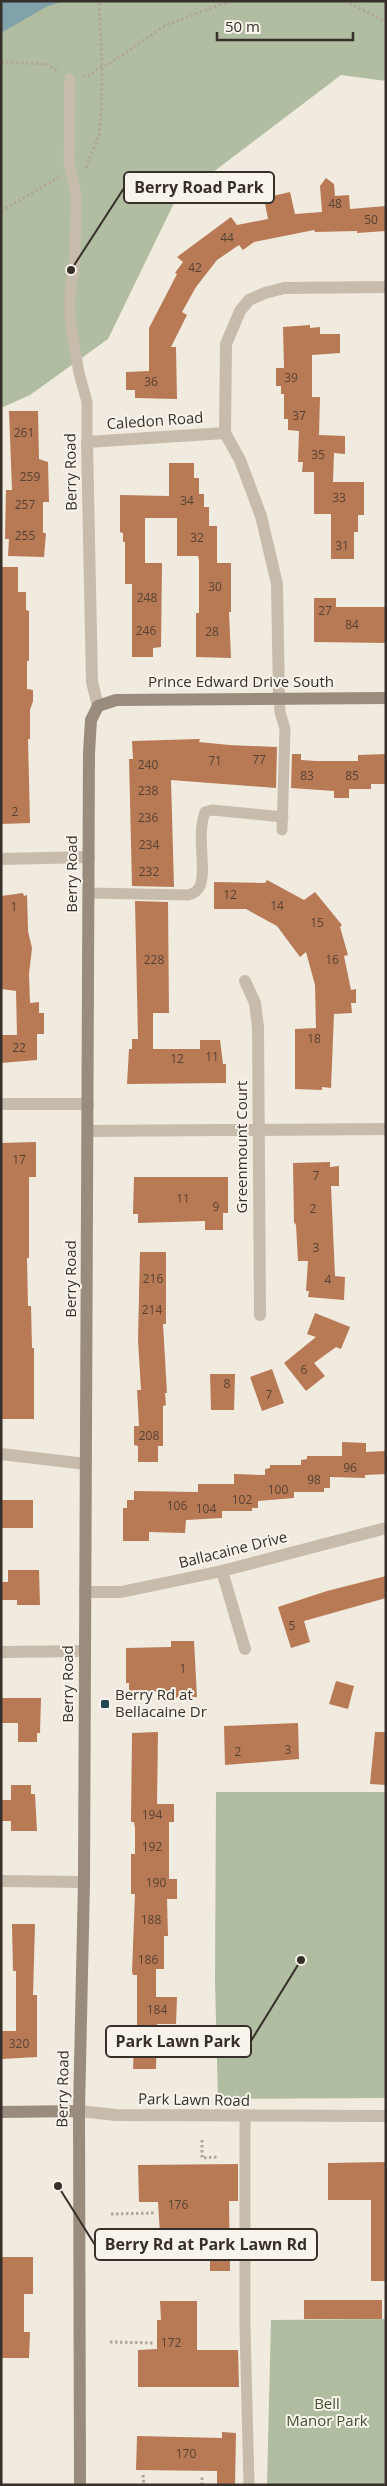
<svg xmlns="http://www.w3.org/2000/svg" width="387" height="2486" viewBox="0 0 387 2486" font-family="'Open Sans',sans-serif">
  <rect width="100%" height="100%" fill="#f0eadf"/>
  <path fill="#b0bda0" d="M1,1H386V81L341,75L175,201L108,339L30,395L1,408Z
    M216,1792H386V2098L218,2099L215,1981Z
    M386,2319V2485H267L271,2320Z"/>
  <path fill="#81a2aa" d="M1,1H63L46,7L1,33Z"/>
  <path fill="#b87a55" d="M326,178L334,184L335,196L349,195L350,209L386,206V231L357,233V231L315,232L314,230L254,242L243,250L239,245L217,260L196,287L182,312L187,315L171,347H176L177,399L135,398V390H126V372L149,371V328L177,274L175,273L183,262L177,257L231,217L237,225L268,219L264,198L290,192L295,214L322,212L320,186Z
    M310,325V328L320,327V334H340V353L312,355V397H320L319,435L345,436V454L334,453L333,482H364V515H358V532H354V559H331V514H314V472H302L303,462H298L299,431L288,430V419H284V394H281V386H276V368H284L283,327Z
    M9,411H38L39,459L48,462L49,502H43V533H46L44,557L8,556L9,539H5L6,490H12Z
    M169,463H194V478H199V494H204V507H209V526H217V563H231V612H229L231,658L196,657V613H199V560L198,556H177V518H145V563H162L161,647L153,648V657H132V584H125V542H123V533L120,532V495L169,496Z
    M1,567H18V592H26V610L29,611V661H27V689L33,690V701L30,710V739H28L30,823L1,824Z
    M314,598H336V607H386V643L314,642Z
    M200,739L199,742L229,745L277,747L276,788L171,780L174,887L132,886L129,759H133L132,741Z
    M292,754H301V760L316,761H358V755L386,754V784H371V789H349V798H334V791L291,788Z
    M267,880L304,900L315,892L342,925L340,927L348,955L344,956L351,990L356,989V1003H351L352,1013L334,1014L331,1088L322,1087V1090L295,1089V1029L316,1028L315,985L306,952L300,957L277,926L246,909H214V882L265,883Z
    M23,893L24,896L27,895L28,931L32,948L29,974L30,1003L39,1002V1013H44V1034H37V1060L1,1063V1035H17L16,991L1,989V896Z
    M135,901L168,902L169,1013H153V1049H200V1040H220L223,1064H226V1083L127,1084L129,1049H132V1039H138Z
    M36,1142V1177H29V1258H27L28,1306H31L32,1348H34V1419H1V1143Z
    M330,1162V1167L339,1166V1186H331L335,1276L345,1277L344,1300L308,1297L309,1291H306L308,1261H298L296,1225L294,1222L293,1163Z
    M134,1177H228V1213H223V1230H205V1221L138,1223V1214H133Z
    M140,1252H166V1324H163L167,1393H165L166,1405L163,1406V1446H158V1462H138V1446L134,1445V1426H139L137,1390H141L138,1340Z
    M315,1313L350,1327L341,1349L336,1347L314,1363L325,1376L306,1391L284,1363L316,1337L307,1334Z
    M272,1369L284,1403L262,1411L250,1377Z
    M210,1374H235L234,1410H211Z
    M342,1442L366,1443V1452L386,1451V1474L365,1475V1478L330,1477V1488H324V1492H294V1498L258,1501V1508H252V1511H222V1518L186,1520L185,1533L149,1532V1541H123V1508H127V1500H134V1491L198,1492V1484H234V1474L265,1475V1469L270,1468V1465H301V1460L307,1459V1456H342Z
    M1,1500H33V1528H1Z
    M8,1570H39L40,1605H17V1600H1V1582H8Z
    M386,1576V1598L304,1621L310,1642L291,1648L278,1607L327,1591Z
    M171,1641H194L197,1697L167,1698V1692L129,1691V1683H126V1648L171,1647Z
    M336,1681L354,1686L348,1709L329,1704Z
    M1,1698H41L40,1733H37V1742H18V1723H1Z
    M298,1723L299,1759L225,1765L224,1726Z
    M158,1732L157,1804H174V1822H169V1879H177V1899H167L168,1936H164V1969H156V1997H177L176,2024H157L156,2069H133L134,2046H137V1975H133L132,1972L135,1894H131V1854H135V1828L134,1822H131L132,1733Z
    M375,1732H386V1785L370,1784Z
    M11,1785H31V1794H35L37,1831H11V1821H1V1800H11Z
    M12,1924H35L33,1995H37V2057L2,2059V2031H16V1971H13Z
    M386,2162V2281H371V2200H328V2163Z
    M238,2164V2201H229L230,2271H210V2250H161L158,2202H139L138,2165Z
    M1,2257H33V2294H24V2332H30L29,2358H1Z
    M304,2300H382V2319H304Z
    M160,2301H197V2350H238L239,2387H138V2350L157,2349V2320H161Z
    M222,2432L236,2433L235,2485H217V2471L136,2470L137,2436L222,2438Z"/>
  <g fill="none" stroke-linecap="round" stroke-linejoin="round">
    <path stroke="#b2a696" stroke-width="3" stroke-dasharray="2.5 2.5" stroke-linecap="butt" d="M345,1L386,22
      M1,62L46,64L59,72
      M83,77L91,75L97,69L109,64L166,25L230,1
      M86,168L99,135L101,117L102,67L99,1
      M1,211L59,177
      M202,2140V2158L217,2157
      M111,2214L155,2213
      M110,2342L155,2343
      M143,2475L144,2485
      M202,2485V2476"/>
    <path stroke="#c7bcac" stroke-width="11" d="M70,79L69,163L76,194L75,260L70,293V319L79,373L87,402V442
      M279,698L280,712L285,729L282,830
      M89,893L188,895C193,894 197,892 200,886C207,869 196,837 205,812L212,810L283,817
      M245,2117V2327L249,2485"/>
    <path stroke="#c7bcac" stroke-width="12" d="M279,698L277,584L261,516L240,460L225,433L226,344L240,311L249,300L265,293L284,288L386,287
      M98,706L92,682L87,442L225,433
      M1,859L89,857
      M245,981L255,1003L258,1027L260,1315
      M1,1104H88
      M88,1131L386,1129
      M1,1454L86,1464
      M222,1571L245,1649
      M85,1592H121L222,1571L386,1528
      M1,1652L85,1651
      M1,1881L84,1882
      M79,2111L116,2115L386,2116"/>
    <path stroke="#9a8c7d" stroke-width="12" d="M1,2112L79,2111
      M80,2485L79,2111L84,1882L89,753L91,720L98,706L116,700L386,698"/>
  </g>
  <rect fill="#244952" stroke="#f8f4eb" stroke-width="2" x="100" y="1699" width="10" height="10" rx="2.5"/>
  <g text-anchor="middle" stroke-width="4" stroke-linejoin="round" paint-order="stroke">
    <g font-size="12" fill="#564235">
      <text x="335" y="208">48</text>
      <text x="371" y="224">50</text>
      <text x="227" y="242">44</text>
      <text x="195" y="272">42</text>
      <text x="291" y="382">39</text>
      <text x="151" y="386">36</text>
      <text x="299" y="420">37</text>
      <text x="24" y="437">261</text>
      <text x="318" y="459">35</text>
      <text x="30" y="481">259</text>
      <text x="339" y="502">33</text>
      <text x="187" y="505">34</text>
      <text x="25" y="509">257</text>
      <text x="25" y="540">255</text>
      <text x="197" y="542">32</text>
      <text x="342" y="550">31</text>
      <text x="215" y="591">30</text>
      <text x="147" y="602">248</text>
      <text x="325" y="615">27</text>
      <text x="352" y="629">84</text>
      <text x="146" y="635">246</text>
      <text x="212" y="636">28</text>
      <text x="259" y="764">77</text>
      <text x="215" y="765">71</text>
      <text x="148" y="769">240</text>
      <text x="307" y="780">83</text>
      <text x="352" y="780">85</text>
      <text x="148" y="795">238</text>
      <text x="15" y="816">2</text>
      <text x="148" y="822">236</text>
      <text x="149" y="849">234</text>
      <text x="149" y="876">232</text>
      <text x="230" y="899">12</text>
      <text x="277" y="910">14</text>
      <text x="14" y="911">1</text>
      <text x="317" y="927">15</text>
      <text x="154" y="964">228</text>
      <text x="332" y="964">16</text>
      <text x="314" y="1043">18</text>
      <text x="19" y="1052">22</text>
      <text x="212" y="1061">11</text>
      <text x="177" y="1063">12</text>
      <text x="19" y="1164">17</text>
      <text x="316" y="1180">7</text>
      <text x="183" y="1203">11</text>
      <text x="216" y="1211">9</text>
      <text x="313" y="1213">2</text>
      <text x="316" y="1252">3</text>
      <text x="153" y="1283">216</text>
      <text x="328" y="1284">4</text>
      <text x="152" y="1314">214</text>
      <text x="304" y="1374">6</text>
      <text x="227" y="1388">8</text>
      <text x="269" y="1399">7</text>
      <text x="149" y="1440">208</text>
      <text x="350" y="1472">96</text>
      <text x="314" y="1484">98</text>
      <text x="278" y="1494">100</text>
      <text x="242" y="1504">102</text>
      <text x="177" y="1510">106</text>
      <text x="206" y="1513">104</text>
      <text x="292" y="1630">5</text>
      <text x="183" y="1673">1</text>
      <text x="288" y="1754">3</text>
      <text x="238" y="1756">2</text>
      <text x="152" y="1819">194</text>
      <text x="152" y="1851">192</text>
      <text x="156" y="1887">190</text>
      <text x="151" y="1924">188</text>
      <text x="148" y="1964">186</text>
      <text x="157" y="2014">184</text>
      <text x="19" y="2048">320</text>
      <text x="178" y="2209">176</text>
      <text x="171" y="2347">172</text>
      <text x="186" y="2458">170</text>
    </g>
    <g font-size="15" fill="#362f2a" stroke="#f8f4eb">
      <text transform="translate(155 421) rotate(-4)" y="5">Caledon Road</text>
      <text transform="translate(71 472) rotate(-91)" y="5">Berry Road</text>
      <text x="241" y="687">Prince Edward Drive South</text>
      <text transform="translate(72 874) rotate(-90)" y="5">Berry Road</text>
      <text transform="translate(242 1147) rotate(-90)" y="5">Greenmount Court</text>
      <text transform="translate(71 1279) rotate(-90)" y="5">Berry Road</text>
      <text transform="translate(233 1550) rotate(-14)" y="5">Ballacaine Drive</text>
      <text transform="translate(68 1684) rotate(-90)" y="5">Berry Road</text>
      <text transform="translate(63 2089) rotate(-89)" y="5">Berry Road</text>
      <text transform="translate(194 2100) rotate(1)" y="5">Park Lawn Road</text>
    </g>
    <g font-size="15" fill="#362f2a" stroke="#f8f4eb" text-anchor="start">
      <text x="115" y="1700">Berry Rd at<tspan x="115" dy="17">Bellacaine Dr</tspan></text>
    </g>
    <g font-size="15" fill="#415131" stroke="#f8f4eb">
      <text x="327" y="2409">Bell<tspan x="327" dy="17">Manor Park</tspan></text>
    </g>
  </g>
  <path fill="none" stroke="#362f2a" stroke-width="2" d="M71 270L124 188M301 1960L251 2041M58 2186L95 2245"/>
  <g fill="#362f2a" stroke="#f8f4eb" stroke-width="2">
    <circle cx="71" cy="270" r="5"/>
    <circle cx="301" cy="1960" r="5"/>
    <circle cx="58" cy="2186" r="5"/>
  </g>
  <g fill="#f8f4eb" stroke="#362f2a" stroke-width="2">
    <rect x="124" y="172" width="150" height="31" rx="5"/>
    <rect x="106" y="2026" width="145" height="31" rx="5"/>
    <rect x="95" y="2229" width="222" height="31" rx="5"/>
  </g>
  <g font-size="16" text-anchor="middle" font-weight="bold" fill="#362f2a">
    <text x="199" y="193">Berry Road Park</text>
    <text x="178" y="2047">Park Lawn Park</text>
    <text x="206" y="2250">Berry Rd at Park Lawn Rd</text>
  </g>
  <rect width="387" height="2486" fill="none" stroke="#362f2a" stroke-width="5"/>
  <path d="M217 32v8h136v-8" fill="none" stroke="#362f2a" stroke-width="2.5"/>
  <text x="225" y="32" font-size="15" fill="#362f2a" stroke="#f8f4eb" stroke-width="4" paint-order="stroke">50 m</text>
</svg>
